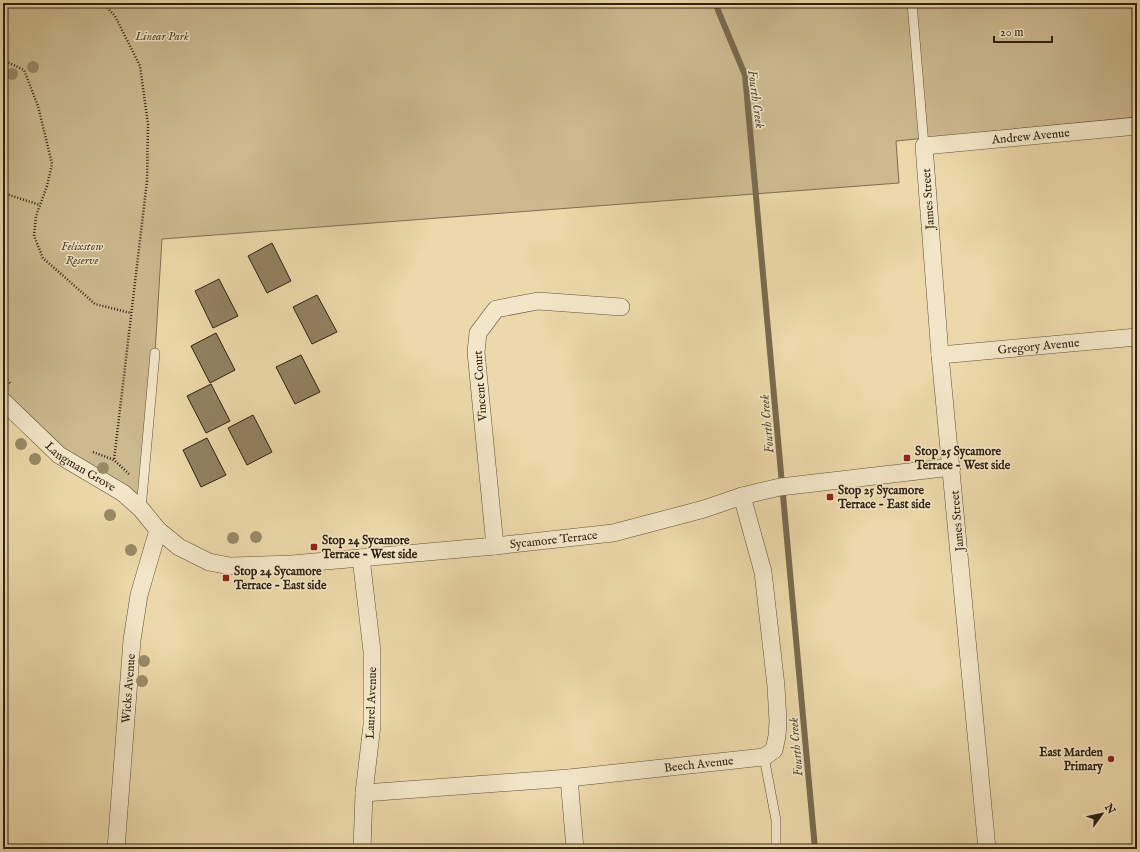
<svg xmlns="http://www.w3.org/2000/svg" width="1140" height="852" viewBox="0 0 1140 852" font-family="'IM FELL English',serif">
  <rect width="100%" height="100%" fill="#ecd8aa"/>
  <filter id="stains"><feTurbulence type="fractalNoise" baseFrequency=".005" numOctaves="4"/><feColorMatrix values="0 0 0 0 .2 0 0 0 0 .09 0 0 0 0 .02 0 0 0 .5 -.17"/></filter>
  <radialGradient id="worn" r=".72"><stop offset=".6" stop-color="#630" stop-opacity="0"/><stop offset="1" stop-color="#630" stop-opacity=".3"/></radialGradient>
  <path fill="#ccb990" stroke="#7e6e50" d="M3,3H1137V117L896,141L899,183L162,239L155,353L141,509L3,404Z"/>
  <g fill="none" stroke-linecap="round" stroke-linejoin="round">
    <path stroke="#7a6a4e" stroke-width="6" d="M715,3L745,75L815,849"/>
  </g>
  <path fill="#928161" stroke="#302211" d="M272,243L291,281L267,293L248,256Z
    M219,279L238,316L213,328L195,291Z
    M317,295L337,332L312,344L293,307Z
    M216,333L235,370L210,383L191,346Z
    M301,355L320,392L295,404L276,367Z
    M211,384L230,421L206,433L187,396Z
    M253,415L272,452L247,465L228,428Z
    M207,438L226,475L201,487L183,450Z"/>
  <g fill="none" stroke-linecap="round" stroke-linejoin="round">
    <g stroke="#5f5037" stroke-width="10">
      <path id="service" d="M912,3L924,146
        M141,509L155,353
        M764,757L776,820V849"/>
    </g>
    <g stroke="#5f5037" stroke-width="18">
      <g id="minor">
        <path id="s1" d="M940,355L1137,337"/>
        <path id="s2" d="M3,401L59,455L123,493L141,509L158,530L179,547L209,562L230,566L292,564L495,546L613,533L704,509L742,496L780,487L952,467"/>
        <path d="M495,546L476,352L478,333L496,309L538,301L621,307"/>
        <path d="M361,558L372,651V725L364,793L362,849"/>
        <path d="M569,778L575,849"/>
        <path id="s3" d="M364,793L569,778L764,757L774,750L777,736L778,722L776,686L763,572L742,496"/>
        <path id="s4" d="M116,849L132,640L139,595L158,530"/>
        <path id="s5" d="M987,849L940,355L924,146L1137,126"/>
      </g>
    </g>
    <path stroke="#302211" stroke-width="2.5" stroke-dasharray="1 2" stroke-linecap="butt" d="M103,3L115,16L140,66L148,124L147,181L114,460
      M3,60L24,70L38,106L52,164L47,186L36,216L34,236L43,258L95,304L131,313
      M3,75C7,88 7,105 3,119
      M3,193L40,205
      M3,376L11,384
      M93,452L114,460L129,474"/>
    <use href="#service" stroke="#f3e6c8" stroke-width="9"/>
    <use href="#minor" stroke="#f3e6c8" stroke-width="17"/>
  </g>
  <g fill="#9a8967">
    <circle cx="33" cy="67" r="6"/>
    <circle cx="12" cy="74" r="6"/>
    <circle cx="21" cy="444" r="6"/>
    <circle cx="35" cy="459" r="6"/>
    <circle cx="103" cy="468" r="6"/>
    <circle cx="110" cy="515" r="6"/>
    <circle cx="256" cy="537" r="6"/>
    <circle cx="233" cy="538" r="6"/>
    <circle cx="131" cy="550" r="6"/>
    <circle cx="144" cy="661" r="6"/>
    <circle cx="142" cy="681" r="6"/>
  </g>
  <g fill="#8f2418" stroke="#f3e6c8" stroke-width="1.5">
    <rect x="903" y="454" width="8" height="8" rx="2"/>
    <rect x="826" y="493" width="8" height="8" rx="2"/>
    <rect x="310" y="543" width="8" height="8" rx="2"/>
    <rect x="222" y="574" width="8" height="8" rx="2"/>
    <circle cx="1111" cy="759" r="4"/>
  </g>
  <g text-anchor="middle" stroke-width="3" stroke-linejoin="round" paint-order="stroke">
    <g font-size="12" font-style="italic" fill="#574831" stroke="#f3e6c8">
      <text x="162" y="40">Linear Park</text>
      <text x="82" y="250">Felixstow<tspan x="82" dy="14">Reserve</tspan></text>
    </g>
    <g font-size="12" fill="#302211" stroke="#f3e6c8">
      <text dy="4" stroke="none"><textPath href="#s5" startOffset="813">Andrew Avenue</textPath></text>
      <text transform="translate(928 199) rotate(-94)" y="4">James Street</text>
      <text dy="4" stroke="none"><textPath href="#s1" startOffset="99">Gregory Avenue</textPath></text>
      <text transform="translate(480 386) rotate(-94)" y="4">Vincent Court</text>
      <text dy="4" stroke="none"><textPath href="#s2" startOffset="102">Langman Grove</textPath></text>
      <text transform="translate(957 521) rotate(-95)" y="4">James Street</text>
      <text dy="4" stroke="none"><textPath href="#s2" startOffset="610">Sycamore Terrace</textPath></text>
      <text dy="4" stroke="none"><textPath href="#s4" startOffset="161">Wicks Avenue</textPath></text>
      <text transform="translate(371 703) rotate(-88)" y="4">Laurel Avenue</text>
      <text dy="4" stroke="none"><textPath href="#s3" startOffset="336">Beech Avenue</textPath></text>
    </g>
    <g font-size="12" font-weight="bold" fill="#302211" stroke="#f3e6c8" text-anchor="start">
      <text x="915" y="455">Stop 25 Sycamore<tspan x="915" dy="14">Terrace - West side</tspan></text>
      <text x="838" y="494">Stop 25 Sycamore<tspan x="838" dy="14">Terrace - East side</tspan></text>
      <text x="322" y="544">Stop 24 Sycamore<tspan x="322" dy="14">Terrace - West side</tspan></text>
      <text x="234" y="575">Stop 24 Sycamore<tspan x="234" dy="14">Terrace - East side</tspan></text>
      <text x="1103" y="756" text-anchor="end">East Marden<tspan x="1103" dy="14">Primary</tspan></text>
    </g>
    <g font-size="13" font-style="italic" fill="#5b4c34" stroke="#f3e6c8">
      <text transform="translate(757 99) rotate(82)" y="5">Fourth Creek</text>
      <text transform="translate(766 424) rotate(-95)" y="5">Fourth Creek</text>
      <text transform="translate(795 747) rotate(-95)" y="5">Fourth Creek</text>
    </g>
  </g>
  <rect width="1140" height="852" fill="none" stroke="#ecd8aa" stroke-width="16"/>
  <rect x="4" y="4" width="1132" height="844" fill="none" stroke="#302211" stroke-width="2"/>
  <rect x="8" y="8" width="1124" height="836" fill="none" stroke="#302211"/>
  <g transform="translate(1102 814) rotate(57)" stroke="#f3e6c8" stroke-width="3" paint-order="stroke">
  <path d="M0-3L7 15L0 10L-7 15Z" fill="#302211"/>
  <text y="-6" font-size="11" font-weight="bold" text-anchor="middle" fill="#302211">N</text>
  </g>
  <path d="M994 36v6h58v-6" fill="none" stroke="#302211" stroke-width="2"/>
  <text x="1000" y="36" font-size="12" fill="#302211" stroke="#f3e6c8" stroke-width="3" paint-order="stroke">20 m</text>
  <rect width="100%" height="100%" filter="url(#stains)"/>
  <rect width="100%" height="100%" fill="url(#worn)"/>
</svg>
